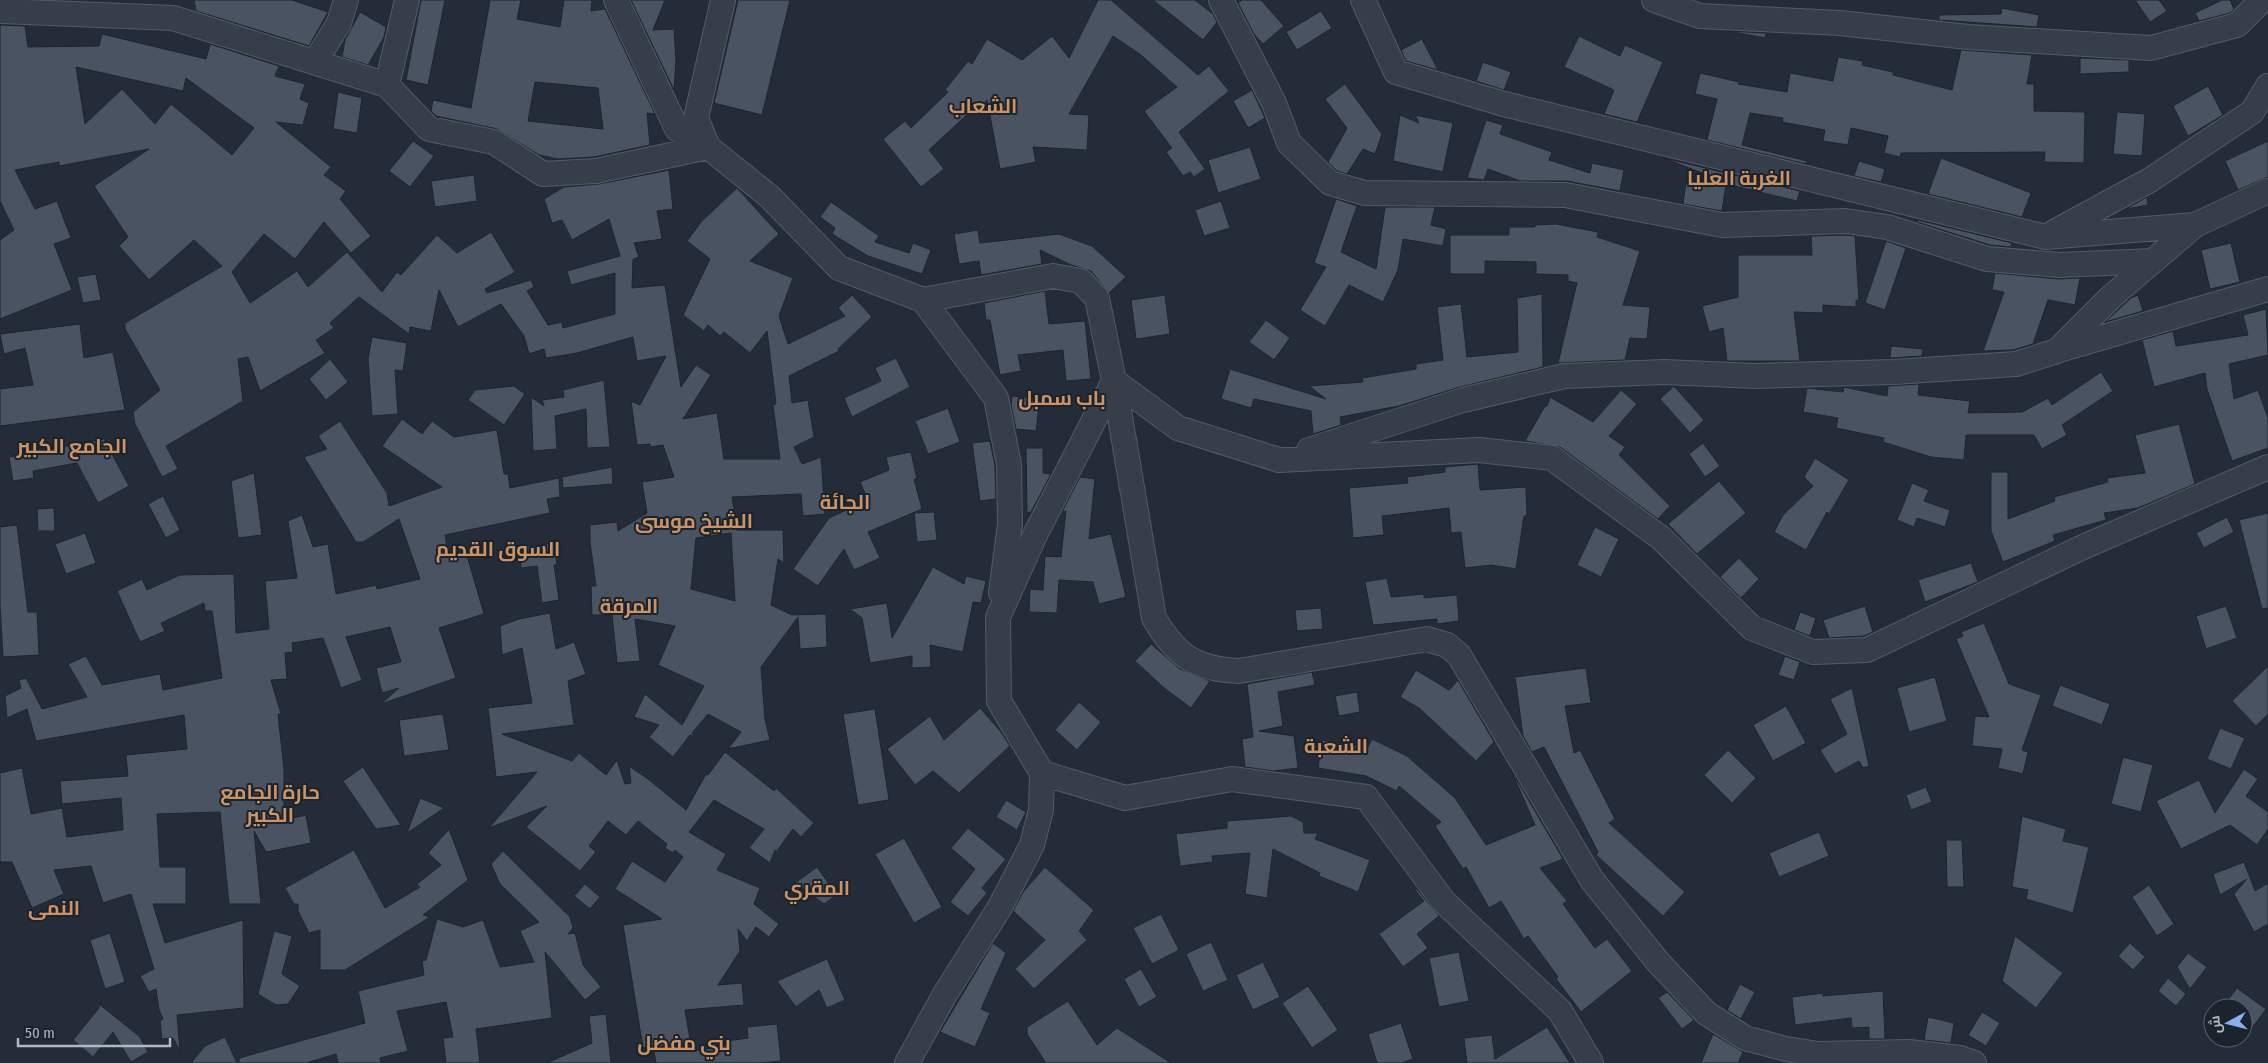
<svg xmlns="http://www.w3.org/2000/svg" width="2268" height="1063" viewBox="0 0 2268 1063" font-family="'Fira Sans Condensed',Cairo,sans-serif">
  <rect width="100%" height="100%" fill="#232c38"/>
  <path fill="#495362" stroke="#1d252f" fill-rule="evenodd" d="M194,0H292L328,12L309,46L196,11Z
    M421,0H445L428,85L406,80Z
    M490,0H521L517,19L560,27L564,0H592L591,11L605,9L655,114L647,113L650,145L594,157L558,159L539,155L497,129L436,116L431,111L433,100L471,108ZM535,82L598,88L603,129L528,121Z
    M631,0H665L653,30L674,29L676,61L674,90Z
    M738,0H790L762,115L714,103Z
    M1098,0H1111L1198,75L1209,66L1229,91L1179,132L1205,169L1194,177L1190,172L1183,176L1166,152L1172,148L1144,111L1177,87L1141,55L1113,36L1069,114L1089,115L1087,150L1033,147L1036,162L1000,169L987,100L976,115L971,111L929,150L944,169L921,187L883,139L905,121L911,128L948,92L945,90L968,61L972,64L987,39L1022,60L1052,36L1069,58Z
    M1153,0H1195L1213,14L1217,22L1203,40Z
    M1242,0H1261L1284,26L1263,44L1254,34L1238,3Z
    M2135,0H2159L2167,11L2150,22Z
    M2222,0H2230L2234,9L2230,13L2199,21L2195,13Z
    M2002,8L2039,15L2037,27L1939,20V15L2001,14Z
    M1321,11L1332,28L1297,50L1286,32Z
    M360,12L386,27L384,37L368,65L342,57L345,40Z
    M0,25L25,26L28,47L99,46L102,34L206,59L210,44L279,66L275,76L305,84L300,99L309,103L303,125L276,122L331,167L324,175L346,191L340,199L371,236L351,253L324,222L295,259L264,234L232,272L250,303L297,271L308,287L347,252L382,292L397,272L401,275L437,235L457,253L491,232L515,272L485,289L487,293L531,280L534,287L527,291L548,325L562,322L563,328L615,314V273L571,285L567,271L620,256L609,219L572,240L562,220L552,223L544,199L564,187L599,184L669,170L673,209L657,211L662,239L634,243L639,257L633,259L632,288L665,285L681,387L696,365L711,375L683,419L717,413L724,459H780L773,405L776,404L767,331L750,353L724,332L720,336L708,325L704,331L683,315L710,259L687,241L701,222L737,188L779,234L750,261L793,278L779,316L788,344L845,316L838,308L852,295L872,317L838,349L839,351L789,376L792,403L808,400L814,437L794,447L802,464L821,457L825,514L803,516L801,494L732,497L737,530H783L784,563L778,559L771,605L792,615L826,614L827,647L800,649L798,617L761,667L765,719L770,740L728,749L741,732L708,714L692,733L695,737L690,735L673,757L649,737L659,725L634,717L645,694L682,725L704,686L658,665L675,626L635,619L640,661L617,663L612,615H592L591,586H596L590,542V525L617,522L618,531L647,513L642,482L674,477L663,445L651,447L650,444L637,445L631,401L640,405L666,356L637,361L633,337L577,353L546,358L544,349L529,354L524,336L501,304L458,327L439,290L431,331L410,327L409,334L359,297L330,323L334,328L316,340L325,353L260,391L248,357L238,359L243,401L166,446L178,469L162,477L135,424L133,412L160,390L125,329V323L222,266L194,240L149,280L119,246L128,237L94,186L149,149L59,166V162L15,170L35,209L57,201L71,238L54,244L72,290L0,319V240L14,230L0,201ZM76,67L183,91L186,78L254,128L232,155L171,104L155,124L122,89L85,124ZM731,533L735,601L691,589L696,538Z
    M1728,31L1766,33L1765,38Z
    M1579,36L1620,56L1625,45L1663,62L1637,122L1645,124L1604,114L1614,90L1564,67Z
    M1422,39L1438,70L1406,61L1401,50Z
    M1961,50L2032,55L2027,84H2034V111L2085,112L2084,163L2044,162L2045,152L1901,153L1900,157L1884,153L1888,136L1851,128L1848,145L1823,141L1825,130L1782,122L1783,118L1750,113L1742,145L1807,161L1806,164L1707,140L1717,99L1695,94L1700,73L1739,82L1738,84L1787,92L1790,73L1833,81L1838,57L1863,61L1862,65L1893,72V75L1952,90Z
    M2080,58L2129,60V72L2080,74Z
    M1483,62L1511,72L1504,90L1476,81Z
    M1345,84L1382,134L1375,154L1363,149L1347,174L1337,171L1328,162L1347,128L1325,99Z
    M2208,86L2223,115L2188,136L2173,106Z
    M1252,90L1265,118L1248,128L1233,101Z
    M338,92L362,98L357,133L333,129Z
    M2117,112L2145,114L2142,156L2113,154Z
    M1400,115L1419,123L1415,115L1453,123L1443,172L1393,161Z
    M1486,120L1503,125L1500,134L1552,152L1549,160L1590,173L1592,163L1624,170L1620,191L1567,181H1520L1488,169L1484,180L1467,178Z
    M413,141L434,156L410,187L389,171Z
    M2268,141V177L2238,190L2225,161Z
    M1250,147L1261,179L1218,193L1208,160Z
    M1664,158L1800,191L1797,201L1726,184L1722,211L1683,204L1686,182L1709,187L1712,177Z
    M1941,158L2031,193L2022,217L1928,194Z
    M1859,161L1885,169L1881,182L1854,176Z
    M474,175L477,201L435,207L431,181Z
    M2147,197L2148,205L2126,209Z
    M1336,199L1357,206L1341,252L1376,269L1385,207H1435L1431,225L1446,229L1443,246L1403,239L1398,270L1383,302L1349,285L1325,326L1300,310L1326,267L1314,263Z
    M1221,201L1230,228L1204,236L1195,210Z
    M831,202L879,236L875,242L909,253L913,243L931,250L922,274L868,256L832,234L835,228L820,217Z
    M1918,220L2012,243L2011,247L1990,245L1917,222Z
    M1556,224L1598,232L1597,237L1640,251L1623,305L1650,307L1647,339L1630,338L1625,360L1558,363L1577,283L1568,281V275L1536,274V262L1485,261V274H1450V235H1509V227H1535V225Z
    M978,230L980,243L1059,234L1092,246L1126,277L1109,293L1091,271L1071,265L1040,250L1042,264L981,275L979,261L959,264L954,234Z
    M1845,235L1855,236L1859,301L1856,300V307L1823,305V313L1794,312L1800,361H1727L1723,328L1709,332L1702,306L1738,297V255H1812L1811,236Z
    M1886,241L1906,248L1885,310L1865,303Z
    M2231,243L2240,282L2210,289L2201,250Z
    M1995,273L2058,279L2080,278L2075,305L2048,300L2033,344L2013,350L1983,351L2004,292L1992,290Z
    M96,274L101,300L83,303L77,277Z
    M1045,291L1049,324L1085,321L1091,379L1066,381L1063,350L1018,355L1021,371L1000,375L990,320H986L984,303Z
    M1542,294L1543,367L1460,387L1399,406L1340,417L1341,425L1313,434L1311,411L1254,399L1251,408L1221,399L1230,369L1326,399L1309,386L1363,382L1362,378L1416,369V364L1443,360L1437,307L1461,304L1467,357L1518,352L1517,298Z
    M1165,295L1170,334L1136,339L1131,300Z
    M2138,295L2143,311L2105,322L2131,298Z
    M2266,309L2268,355L2229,364L2234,399L2258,390L2268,418V448L2232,461L2207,389L2205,373L2154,387L2142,340L2173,331L2176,346L2248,335L2243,315Z
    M1266,320L1290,338L1274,360L1249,342Z
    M80,324L84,358L113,352L125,410L0,426V389L33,385L25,348L4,354L0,334Z
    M372,337L407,343L403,371L395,370L398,414L372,416L368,359Z
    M1891,346L1923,349L1922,356L1890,358Z
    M896,358L910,387L852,417L844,398L881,381L875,368Z
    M330,359L348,382L326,400L309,379Z
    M2101,372L2113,391L2062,425L2067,435L2042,449L2034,435H1966L1964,460L1931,457L1883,442L1884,438L1836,428L1838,418L1803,412L1807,388L1843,392L1844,387L1887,396L1888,386L1919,384L1918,395L1970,401L1968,413L2022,412L2048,398L2052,405Z
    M604,380L610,447L587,448L586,409L555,416L557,449L533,451L531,397L544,406L542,400L564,397L563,390Z
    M514,386L525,394L504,425L468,400L475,390Z
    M1674,386L1704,420L1690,433L1660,399Z
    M1621,390L1637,404L1609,436L1625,447L1619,455L1670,506L1658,519L1560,447L1525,441L1545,406H1547L1550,397L1593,422Z
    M1012,396L1040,399L1036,431L1016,429L1011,405Z
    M948,408L960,442L928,454L915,421Z
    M402,419L422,434L432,421L454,437L497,430L504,474H508L510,488L559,478L560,497L547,499L550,513L445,535L448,554L466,552L484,614L439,628L456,678L381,704L399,688L382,693L376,668L401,662L390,627L346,637L362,680L341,688L323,638L292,643L293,652L285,653L287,679L271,680L281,714H278L284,769V820L306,815L311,843L266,852L254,831L261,904H229L220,812L157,814L160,867H186V904H153L165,943L243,920L244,1008L177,1015L180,1051L173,1038L162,1039L160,1021L163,1019L159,1010L156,989L149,992L140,976L154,969L131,894L103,903L91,866L54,870L64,894L32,908L12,862H0V773L22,768L31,814L62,808L67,837L123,830L121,798L62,804L60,781L128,776L126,755L187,749L184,715L36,741L27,709L7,718L5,696L21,688L19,680L26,678L42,709L87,697L68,664L86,656L102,685L160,674L163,690L222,678L212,611H205L204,603L161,623L165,631L140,642L117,591L142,579L147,590L180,575L234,574L236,633L269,629L265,581L297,578L288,521L302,515L313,547L328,544L336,594L376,585L377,589L420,579L399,519L363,542H356L304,457L327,449L318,436L340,421L387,493L389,506L442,487L382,446Z
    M2179,424L2195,484L2138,508L2104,513L2106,520L2053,535L2055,541L2003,562L1991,531V472H2008V519L2055,501L2054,497L2108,482L2107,478L2145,473L2135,435Z
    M104,439L129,486L98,503L77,463L33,471L34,478L13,481L9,457Z
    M990,441L995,466L996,499L980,501L972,443Z
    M1703,443L1720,466L1705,477L1689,454Z
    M1026,448H1043V473L1051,474L1031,512L1027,513Z
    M911,452L917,479H914L922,509L868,532L880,558L854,570L844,549L818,586L793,569L829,518L868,500L860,482L889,470L886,457Z
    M1815,458L1849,480L1829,514L1827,512L1806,550L1774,532L1783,515L1813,486L1804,477Z
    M1478,464L1480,490L1526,487L1527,516H1524L1516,569L1491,565L1465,568L1461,532L1451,533L1449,508L1382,516L1384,535L1353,538L1349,488L1408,483L1407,477L1445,472V467Z
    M612,467L613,484L563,488L562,477Z
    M254,473L262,535L238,538L231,481Z
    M1080,477L1095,479L1089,539L1111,534L1126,597L1099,604L1093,582L1059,580L1057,613L1029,612L1030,589L1043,590L1045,556L1061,557L1066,511L1062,512Z
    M1719,481L1746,513L1697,554L1668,524Z
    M1912,483L1929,490L1924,501L1950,510L1945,527L1917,518L1914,527L1897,520Z
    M163,496L180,530L166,538L148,504Z
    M54,508L55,531H38L37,509Z
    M934,512L937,540L917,542L914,513Z
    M2268,513V608L2262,609L2239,520Z
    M2227,517L2234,532L2204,548L2196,533Z
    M17,525L28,612H37L39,655L3,657L0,605V527Z
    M1595,527L1619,539L1601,577L1577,565Z
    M85,533L96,563L66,574L55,544Z
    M554,543L557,565H554L559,600L542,603L537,566L521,568L519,547Z
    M1739,558L1759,579L1741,598L1720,577Z
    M1971,563L1978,582L1925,602L1918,580Z
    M933,567L964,584L966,576L986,581L981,603L973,602L963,652L930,645L931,667L912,668V656L870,663L862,618L850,609L887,603L892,638Z
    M1387,578L1391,597L1424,594V598L1457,595L1459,621L1437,624V619L1373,625L1365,582Z
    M1865,606L1873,632L1864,636L1829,638L1823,620Z
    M2226,606L2237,638L2206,649L2196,616Z
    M1321,608L1323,629L1297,631L1295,610Z
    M1800,612L1816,618L1810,636L1794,630Z
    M550,613L556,649L574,642L586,674L568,681L574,725L502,734L572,761L579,753L606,775L617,760L625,784L631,783L629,766L648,779L686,810L706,774L708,775L725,752L774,791L776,788L814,823L801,837L793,829L776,852L775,850L770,863L749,848L764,829L714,800L689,832L726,854L717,870L760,888L754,904L779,924L769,937L756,927L747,941L738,929L740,951L718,985L742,983L744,1005L685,1010L692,1051L727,1046L726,1041L748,1038L747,1027L777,1024L781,1061L759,1063H656L653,1046L643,1048L623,925L662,919L615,889L632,861L665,882L683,857L675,850L673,853L665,848L667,844L638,821L626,835L608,821L589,846L596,852L580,871L526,827L547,806L489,828L537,772L496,777L488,708L532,703L522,648L502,655L500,626L519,619Z
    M1984,623L2009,684L2041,695L2022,750L2028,752L2023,774L1998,768L2002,749L1972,746L1975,716L1989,717L1956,639L1963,636L1961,632Z
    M1151,644L1180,669L1210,681L1191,708L1163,687L1135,661Z
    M1785,656L1800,662L1794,680L1778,675Z
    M2268,666V714L2256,726L2232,701Z
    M1586,668L1591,703L1565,706L1574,753L1580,750L1615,819L1609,823L1685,892L1663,916L1596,855L1598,852L1544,747L1532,752L1523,736L1515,677Z
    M1416,670L1449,690L1458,680L1494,742L1476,761L1419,708L1400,697Z
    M1312,672L1315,685L1278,692L1283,726L1259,731L1294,736L1298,768L1273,771L1245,767L1242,739L1253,737L1247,684Z
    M1935,677L1947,721L1909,732L1897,688Z
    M2060,685L2110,704L2102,725L2052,706Z
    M1852,688L1869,766L1863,768L1859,761L1835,774L1820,750L1847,734L1830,699Z
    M1357,692L1360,712L1339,716L1335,696Z
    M1079,702L1101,722L1077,750L1055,730Z
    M1786,706L1806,743L1773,761L1753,725Z
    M980,708L1001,732L1010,746L959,793L933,771L915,785L887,749L930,716L944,740Z
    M875,709L889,800L858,805L843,714Z
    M443,714L449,750L404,756L399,720Z
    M2220,728L2245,738L2231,769L2207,759Z
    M1372,739L1407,756L1455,798L1486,845L1535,825L1511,770L1563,859L1540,868L1567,901L1563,904L1595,948L1607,939L1632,971L1581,1012L1556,979L1558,977L1528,936L1524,939L1501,901L1489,908L1466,867L1463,869L1435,826L1441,822L1399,786L1397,791L1366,776L1318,768L1322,740L1368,747Z
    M1728,750L1756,778L1732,803L1704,775Z
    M2123,757L2153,765L2141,812L2111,804Z
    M363,767L401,825L376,829L343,781Z
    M2244,769L2258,779L2246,796L2268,812V829L2257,845L2230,825L2181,849L2156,801L2199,780L2215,813Z
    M1926,787L1932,802L1911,810L1906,795Z
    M420,798L444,808L407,833Z
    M1006,800L1026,812L1017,830L996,817Z
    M1291,816L1303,822L1304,833H1318L1315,839L1370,860L1358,892L1319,876L1320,873L1273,849L1267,898L1245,894L1250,853L1212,856L1213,862L1180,866L1176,834L1227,828V821Z
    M2022,816L2066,829L2063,841L2089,847L2073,913L2026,899L2028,890L2012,887Z
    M968,828L1006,859L982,888L987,893L968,916L950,902L975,869L951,848Z
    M449,829L468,880L423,915L430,917L345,970H320V930L309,933L298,911V904H294L285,888L354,850L385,908L420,887L417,884L441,865L428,853Z
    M1819,832L1829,856L1779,877L1769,853Z
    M904,838L942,907L914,923L875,854Z
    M1946,840H1962L1964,887H1947Z
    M503,851L570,917L573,928L568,934L575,933L583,965L601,987L585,1000L545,952L552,1018L476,1029L480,1063H446L443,1038L453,1037L446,1002L397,1011L408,1051L380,1058L381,1063H338L336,1054L306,1063H239V1058L365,1023L358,991L424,975L422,961L426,960L437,919L463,927L483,920L500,967L534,962L520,931L539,922L500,884L491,864Z
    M2244,862L2255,891L2268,883V924L2254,932L2234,894L2247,879L2220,895L2213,874Z
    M817,867L837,895L824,904L795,883Z
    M1045,867L1094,910L1079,931L1087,940L1034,989L1015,969L1045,940L1013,911L1023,892Z
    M585,884L600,897L590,909L574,896Z
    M2149,885L2174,924L2157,936L2132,897Z
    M1417,889L1439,916L1417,934L1428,948L1403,967L1379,934L1424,901L1415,890Z
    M1161,914L1179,950L1152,964L1133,928Z
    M274,931L292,936L282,974L300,986L288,1004L276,1005L258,994Z
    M110,933L125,982L105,989L90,940Z
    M2015,936L2063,973L2036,1008L2002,981Z
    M1211,942L1228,980L1203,991L1186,954Z
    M993,943L1006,953L981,1009L990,1013L975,1047L940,1032Z
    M2130,943L2145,957L2133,970L2118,956Z
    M1459,952L1469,1001L1439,1007L1429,958Z
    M2188,953L2207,967L2190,989L2177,967Z
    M827,959L845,1000L827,1008L819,990L796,1007L777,981Z
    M1263,962L1280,997L1253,1010L1236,975Z
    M1141,969L1157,997L1139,1007L1124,979Z
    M2168,978L2186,994L2176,1006L2158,991Z
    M1740,984L1755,992L1741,1019L1727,1010Z
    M1308,986L1338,1030L1312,1048L1282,1003Z
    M2237,988L2266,1009L2241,1043L2234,1038H2243V1008H2222Z
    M1883,991L1885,1039H1869V1027L1852,1028L1851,1018L1795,1025L1792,997L1823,993V996Z
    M1667,992L1694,1020L1682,1029L1658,998Z
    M1068,1001L1097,1045L1117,1028L1171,1063H1046L1027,1034V1027Z
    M99,1004L139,1036L148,1052L131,1062L113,1032L93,1057L73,1040L99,1008Z
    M1982,1012L2000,1023L1986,1046L1968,1035Z
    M606,1014L611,1063H547L592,1043L589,1016Z
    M1928,1017L1954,1023L1951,1043L1924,1040Z
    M1401,1023L1413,1059L1401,1063H1377L1368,1034Z
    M1547,1027L1570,1063H1467L1464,1038L1492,1035L1495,1059Z
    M1713,1034L1743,1052L1738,1063H1701Z
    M225,1037L237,1063H191L205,1046Z"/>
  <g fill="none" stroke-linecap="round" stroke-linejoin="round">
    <g stroke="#545b66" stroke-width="26">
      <path id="minor" d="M616,0L677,129L708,147
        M723,0L696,118L708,147L770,197L839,268L923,300L996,398L1009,465L1010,524L1001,593
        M1221,0L1274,103L1289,143L1330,183L1365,193L1565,195L1722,225L1846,221L1887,227L1987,259L2059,265L2153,261
        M1363,0L1396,72L1504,104L2046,237L2195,225L2268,191
        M1654,0L1700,16L1840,23L1968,37L2151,48L2237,25L2262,0
        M0,11L173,18L387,85L429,129L494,142L543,174L596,171L708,147
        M315,62L339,23L346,0
        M387,85L407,0
        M2054,232L2150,180L2252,112L2268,86
        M923,300L1053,276L1081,281L1097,298L1114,381L1154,618C1176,656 1195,669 1239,671L1427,639L1447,645L1459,655L1592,880L1658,962L1706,1013L1745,1038L1786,1049L1819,1054L1909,1052L1960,1058L1974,1063
        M2059,350L2268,289
        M1309,450L1463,400L1564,376L1664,372L1756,376L1894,372L2016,364L2057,351L2111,297L2195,225
        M1042,773L1125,798L1232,779L1366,797L1444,902L1560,1011L1591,1063
        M907,1063L945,994L1000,907L1032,845L1041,810L1042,773L999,701L998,617L1035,535L1114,381L1178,428L1279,460L1479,450L1552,458L1661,538L1752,628L1813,652L1867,650L2083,547L2268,467"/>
    </g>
    <use href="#minor" stroke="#363e49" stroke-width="24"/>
  </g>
  <g text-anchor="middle" stroke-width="4" stroke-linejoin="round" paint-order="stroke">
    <g font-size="20" font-weight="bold" fill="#cd9364" stroke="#1b232d">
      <text x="983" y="113">الشعاب</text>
      <text x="1739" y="185">الغربة العليا</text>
      <text x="1062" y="405">باب سمبل</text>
      <text x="72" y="453">الجامع الكبير</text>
      <text x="845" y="509">الجائة</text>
      <text x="694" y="528">الشيخ موسى</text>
      <text x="498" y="556">السوق القديم</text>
      <text x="629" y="613">المرقة</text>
      <text x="1336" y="753">الشعبة</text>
      <text x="270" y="799">حارة الجامع<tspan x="270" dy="23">الكبير</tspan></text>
      <text x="817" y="895">المقري</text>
      <text x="54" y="915">النمى</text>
      <text x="684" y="1050">بني مفضل</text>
    </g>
  </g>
  <g transform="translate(2228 1023) rotate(263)"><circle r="24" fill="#1b232d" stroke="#575f6a"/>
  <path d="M0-4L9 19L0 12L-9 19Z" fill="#8ab0f1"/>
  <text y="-8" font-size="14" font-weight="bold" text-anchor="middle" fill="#b1b8c5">ش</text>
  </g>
  <path d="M18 1038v8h152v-8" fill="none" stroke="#b1b8c5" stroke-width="2.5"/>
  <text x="25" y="1038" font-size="15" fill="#b1b8c5" stroke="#1b232d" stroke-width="4" paint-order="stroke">50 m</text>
</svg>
